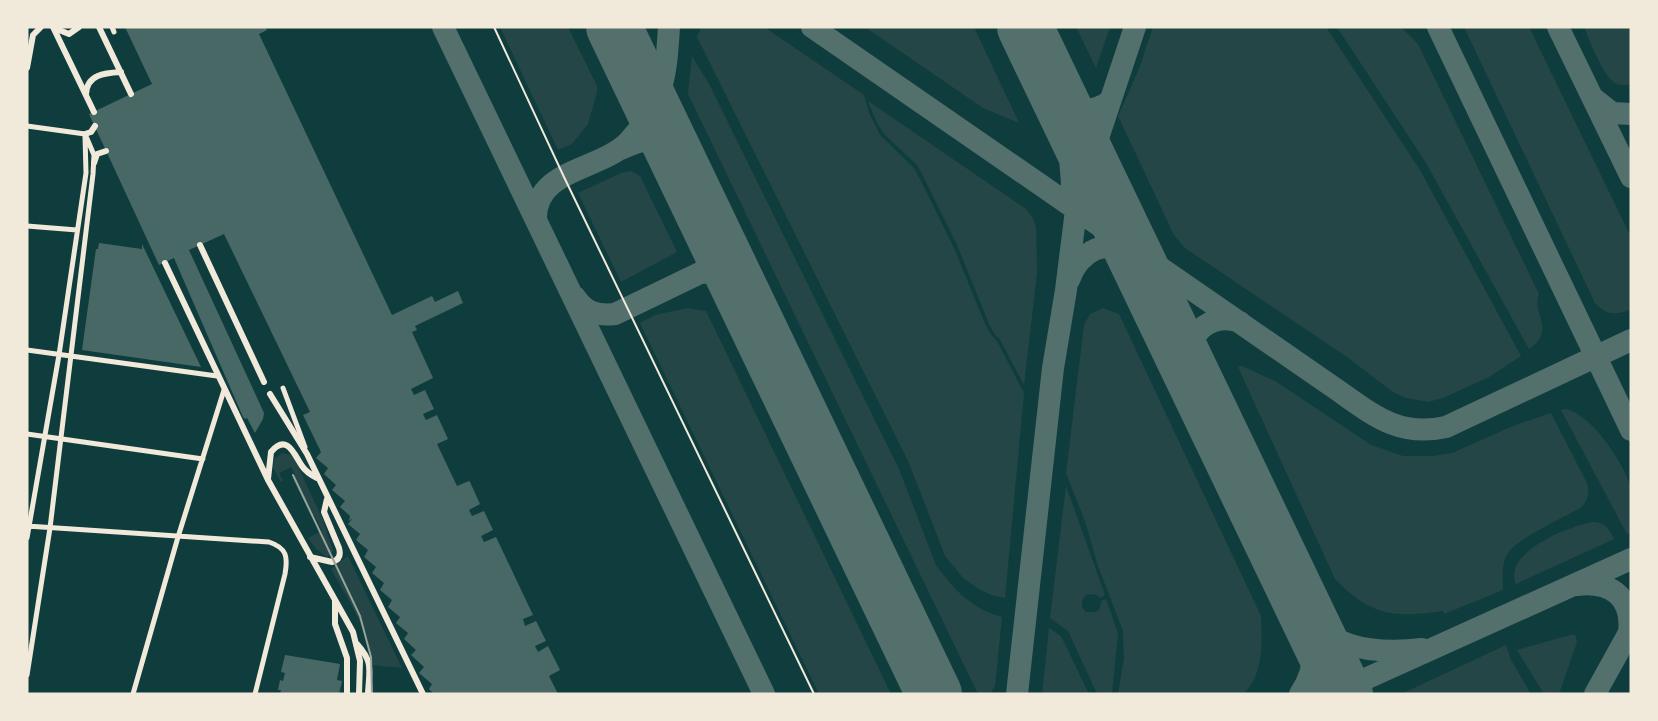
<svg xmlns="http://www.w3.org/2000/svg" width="1658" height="721" viewBox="0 0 1658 721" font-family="Inter,sans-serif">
  <rect width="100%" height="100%" fill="#0f3d3e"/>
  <path fill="#244646" d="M500,27H568L597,86V92L588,124L572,144L558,150Z
    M701,27H764L864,95L869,113L880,135L914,168L921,181L954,248L986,326L992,336L997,341L1024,393L1005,598L991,595L977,588L963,578L945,556L909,463L697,37Z
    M865,27H974L1019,123L983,108Z
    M1076,27H1110L1096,68Z
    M1153,27H1326L1420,170L1521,356L1489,377L1443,398L1428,402L1406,398L1393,392L1347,357L1185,248L1174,235L1118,116L1139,69Z
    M1337,27H1401L1418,44L1539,294C1531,313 1557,330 1529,349L1426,163Z
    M1464,27H1529L1631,237V309C1616,316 1606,315 1595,303Z
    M1584,27H1631V84C1626,85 1622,86 1617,84C1603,78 1590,41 1584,27Z
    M692,56L709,84L899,469L936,565C954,590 972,609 1002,617L995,686L990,694H978L688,94Z
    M868,101L1026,209L1033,218L1036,227L1037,273L1024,385L999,338L995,335L989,324L957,245L924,178L917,165L884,134L877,123Z
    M631,171L640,176L677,252L621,282L578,193L621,173Z
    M687,308L706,311L891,694H819L640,323L655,315Z
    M1103,308L1119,314L1261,616C1262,644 1264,672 1244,694H1118L1124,658L1123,631L1098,566L1086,524L1066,473L1084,325L1090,314Z
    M1242,366L1275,381L1371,445L1403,456H1433L1452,453L1513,426L1551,413L1587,483C1590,492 1588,502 1580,508C1563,518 1518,538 1508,553C1501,563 1503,577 1503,590L1444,614L1443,611C1393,618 1371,616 1335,579L1238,367Z
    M1566,409C1591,414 1623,462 1630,485C1634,498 1631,518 1631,532L1627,534L1561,410Z
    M282,453L291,455L294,458L323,520L333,551L327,557L316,549L308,538L322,531L314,515L311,516L292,477L295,475L291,467L279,473L283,481L281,482L273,468L274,459Z
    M1066,486L1105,595L1100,598L1095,594L1086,595C1080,601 1081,607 1086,612H1096L1100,608L1101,601L1106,599L1118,633L1112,694H1097L1068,631L1050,618Z
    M1594,522C1606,523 1609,529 1614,539L1516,584C1502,552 1571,525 1594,522Z
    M348,556L402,668L371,665C370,630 347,599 331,569Z
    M1049,628L1061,636L1089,694H1042Z
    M1570,635H1575L1577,642L1559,694H1544L1517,650Z
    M1506,645L1511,660L1531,694H1401Z"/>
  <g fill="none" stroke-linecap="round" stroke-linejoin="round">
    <path stroke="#53706d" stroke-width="22" d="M443,27L764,694
      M812,27L1333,387C1371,413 1397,438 1446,427L1631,340
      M1438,27L1631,430
      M1558,27L1631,177
      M1049,77L1070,157L1073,198
      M1058,96C1073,110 1092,115 1110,101
      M1593,98L1612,113L1631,114
      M621,149C641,140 655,134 673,150
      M1097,150C1097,184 1116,219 1137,245
      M536,219C535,168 601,171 629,141C664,103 666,75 669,27
      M700,273L720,272L736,281
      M1069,280C1079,252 1107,235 1132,257
      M575,297C585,312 597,316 615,314L702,272L712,261L715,239
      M1188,367C1185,336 1209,311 1240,322
      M1577,585C1611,581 1633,597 1629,632
      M1295,590C1304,604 1311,618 1322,629C1347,652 1390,653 1422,649
      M1017,694L1053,368L1066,290L1076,210L1090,162L1135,27
      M1300,694C1318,668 1317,641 1305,613
      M1332,694L1631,559
      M1595,694L1631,629"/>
    <path stroke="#53706d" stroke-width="56" d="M614,27L934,694
      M1025,27L1345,694"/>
  </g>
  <path fill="#486865" d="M125,27H265L267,30L259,34L392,315L432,296L435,302L458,291L463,303L415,326L417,330L412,332L433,378L411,389L414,395L425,390L434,409L423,414L426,420L437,415L448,439L437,444L457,486L469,481L470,482L480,504L469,510L472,516L484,511L493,530L481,536L484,542L496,537L533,615L523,619L525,626L536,621L546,641L535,646L538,652L548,646L560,670L549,676L558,694H434L429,689L432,684L419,673L424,667L411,655L416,650L404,639L408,633L396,623L400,617L388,607L392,600L380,590L384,583L372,573L376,567L364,557L368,550L356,540L360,534L348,524L353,518L349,521L350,516L340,507L345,501L332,490L336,485L324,474L328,468L316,458L321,452L303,415L310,412L224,234L189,250L264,413L263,419L255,433L247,418L245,419L243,417L174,258L159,265L89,114L152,84Z
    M99,243L142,249V244L201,367L82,350L96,249H98Z
    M285,655L340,664L337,680L342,681L339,694H280L281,690H278L280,680L283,681L285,673L281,672Z"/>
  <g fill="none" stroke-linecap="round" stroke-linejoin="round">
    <path stroke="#f1e9da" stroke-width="2" d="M494,27L564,177L814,694"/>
    <path stroke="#f1e9da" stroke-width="5" d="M112,27L114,32
      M27,126L85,134
      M27,226L77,230
      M27,350L217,376
      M283,388L305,447
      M27,434L203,459
      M27,526L269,542C287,548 288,557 285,574L255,694
      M27,538L59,355L86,173L85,136
      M27,675L50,528L93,174L94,155L85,134
      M133,694L178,537L224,390"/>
    <path stroke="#f1e9da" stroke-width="6" d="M53,27L94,112
      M99,27L131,94
      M54,28L69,34L79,27
      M27,68L33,35L41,27
      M86,94C87,74 105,73 121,72
      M85,134L91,132L95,126
      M94,163L97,154L106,151
      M200,245L264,382
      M165,263L268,480L353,632L360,661L359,694
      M270,394L307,454L423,694
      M268,479L271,452C287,433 294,454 302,466C306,472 311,475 317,478
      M310,557L332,562C339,560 341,555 339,548L324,512L327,499
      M335,600V624L347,658V694
      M357,644C374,663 369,670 368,694"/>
    <path stroke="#97a49c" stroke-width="2" d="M293,475L360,616L371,657L372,694"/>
  </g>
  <rect width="1658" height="721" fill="none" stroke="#f1e9da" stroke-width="57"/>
</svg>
